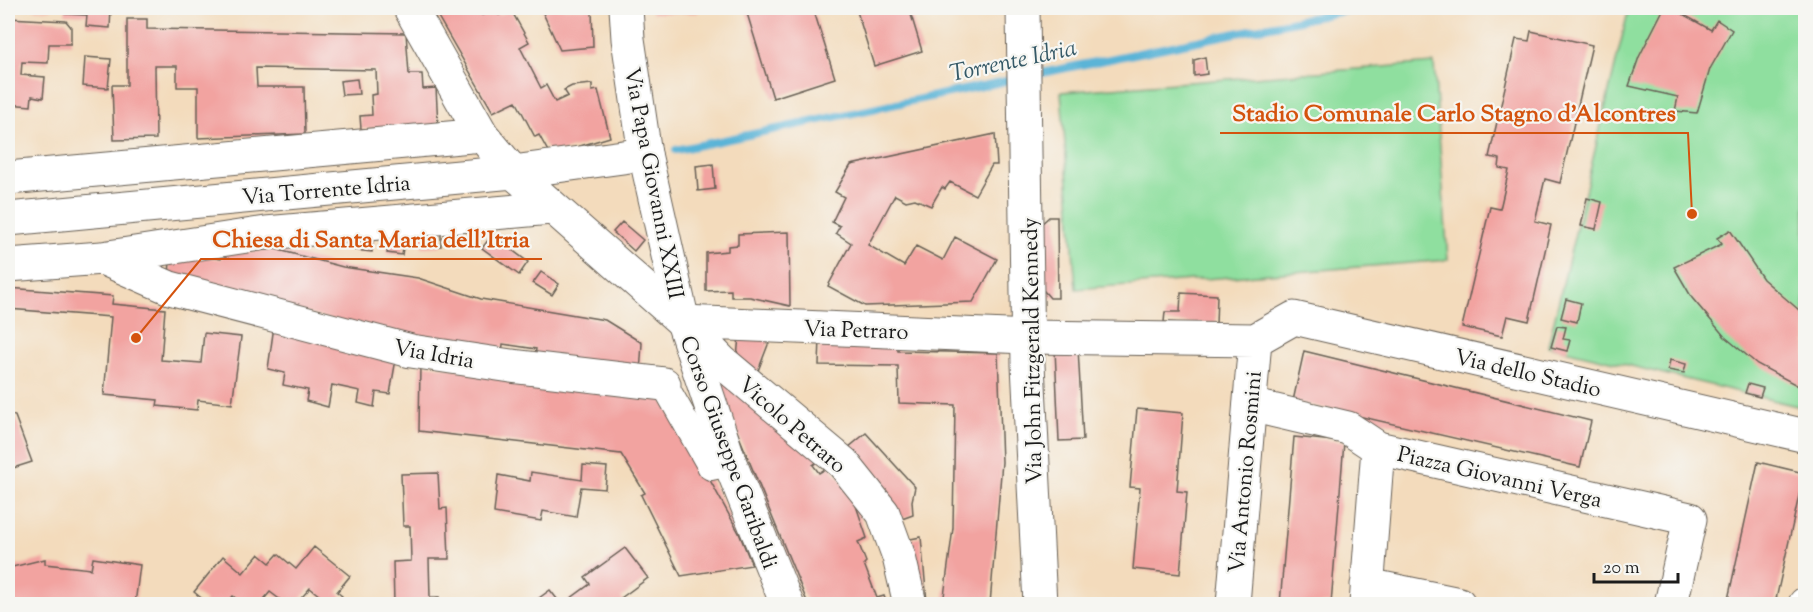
<svg xmlns="http://www.w3.org/2000/svg" width="1813" height="612" viewBox="0 0 1813 612" font-family="'Sorts Mill Goudy',serif">
  <rect width="100%" height="100%" fill="#f6f6f2"/>
  <filter id="ink" filterUnits="userSpaceOnUse"><feTurbulence type="fractalNoise" baseFrequency=".0167" numOctaves="2"/><feDisplacementMap in="SourceGraphic" scale="12" xChannelSelector="R" yChannelSelector="G"/><feConvolveMatrix kernelMatrix="1 2 1 2 8 2 1 2 1" color-interpolation-filters="sRGB"/></filter>
  <filter id="wash" filterUnits="userSpaceOnUse"><feTurbulence type="fractalNoise" baseFrequency=".008" numOctaves="4" result="noise"/><feDisplacementMap in="SourceGraphic" scale="24" xChannelSelector="R" yChannelSelector="G"/><feGaussianBlur stdDeviation="1.35" result="paint"/><feColorMatrix in="noise" values="0 0 0 0 0 0 0 0 0 0 0 0 0 0 0 0 0 1.4 0 .05"/><feComposite in="paint" operator="in"/></filter>
  <g filter="url(#wash)">
    <rect width="100%" height="100%" fill="#f3dbbc"/>
    <path fill="#8fdf9f" stroke="#567e5e" stroke-width="1.5" d="M1629,8H1805V408L1548,346Z
      M1434,63L1448,260L1076,289L1061,92Z"/>
    <g fill="none" stroke-linecap="round" stroke-linejoin="round">
      <path stroke="#5ab4d7" stroke-width="8" d="M1032,75L1358,8
        M676,150L1016,79"/>
    </g>
    <g id="blocks">
      <path fill="#f2a3a0" d="M34,8H52L51,10L34,9Z
        M66,8H111L110,28L86,26L87,15L65,14Z
        M126,8H163V11Z
        M433,8H479L482,15L497,9L499,15L511,10L529,42L520,47L541,88L546,85L555,102L568,96L564,90L572,86L592,84V91L598,90L610,137L550,155L539,135L535,137L516,101L493,112Z
        M552,8H592L593,47L560,50L542,11Z
        M652,8H698V13H652Z
        M753,8H813L835,78L773,98L746,10Z
        M856,8H909L922,51L874,66Z
        M1664,8H1672L1711,30L1717,20L1732,30L1710,69L1697,113L1675,111L1678,97L1629,86L1639,57Z
        M8,18L66,21L71,27V44H49L48,63L22,62L21,75L45,77L43,98L32,96L31,106L8,104Z
        M127,19H147V29L406,33L409,74H422L423,89L436,88L438,125L361,129L360,116L372,115L371,95L377,94L376,70L256,68L257,87H304L305,134L198,138V87H177V66H155L156,139L114,140L112,85H127Z
        M1531,31L1592,45L1560,183L1545,179L1535,221L1551,225L1529,321L1507,316L1502,336L1462,327L1490,207L1500,209L1509,170L1499,168L1500,159L1489,157L1516,39L1529,41Z
        M85,57L111,59L108,88L83,86Z
        M1205,57L1207,74L1194,76V60Z
        M357,79L359,94L342,95L340,81Z
        M995,134L997,165H992L975,195L950,182L945,189L942,187L931,206L915,199L906,201L895,195L868,245L904,266L916,246L943,260L955,237L997,259L973,302L865,306L828,286L851,243L836,233L840,226L832,222L844,197L835,192L851,165Z
        M713,164L715,189L698,191L696,166Z
        M1587,198L1602,202L1596,229L1581,226Z
        M1049,217H1057L1058,298H1050L1038,284V227Z
        M622,222L643,240L634,251L613,232Z
        M441,230V246L422,247L421,231Z
        M1730,230L1763,279L1806,316V390L1757,364L1725,337L1692,298L1674,267L1722,244L1717,238Z
        M789,232L790,306L750,297H731V290L706,291V253L728,251V246L738,245V234Z
        M391,233L405,235L402,255L387,253Z
        M492,235L528,262L519,275L482,248Z
        M373,236L372,252L354,250L355,238Z
        M222,249L244,252L275,249L343,267L418,278L481,299L605,320L642,343L640,374L534,363L536,349L503,344L501,361L169,280L170,258L207,257L221,259Z
        M541,272L559,284L552,295L533,283Z
        M8,288L113,296L112,304L165,309L161,360L201,363L204,333L241,337L232,404L198,400L197,410L157,406L158,400L104,395L111,317L8,309Z
        M1181,293L1217,295L1216,325L1164,322L1165,312H1180Z
        M1566,299L1581,303L1577,322L1561,318Z
        M274,326L396,359L390,394L376,392L374,407L358,403L360,391L332,385L328,407L306,401L308,390L283,385L285,373L268,369Z
        M1557,326L1566,327L1563,339L1570,340L1567,351L1551,347Z
        M739,336L771,337L756,376L737,358Z
        M820,338L898,339V351L998,353L1002,462L990,604H943L953,528L955,405L899,403L898,366L819,365Z
        M1078,348L1083,440L1059,441L1055,349Z
        M1304,351L1591,421L1580,467L1293,401Z
        M1670,360L1686,364L1684,373L1668,370Z
        M420,364L659,394L684,433L739,533L752,565L681,576L641,495L645,493L621,454L419,431Z
        M731,377L821,459L813,465L819,473L830,466L852,494L867,538L858,542L866,562L864,564L877,598L884,596L887,604H808L718,385Z
        M1748,384L1763,388L1760,397L1745,393Z
        M1137,409L1183,413L1177,491L1187,492L1180,574L1133,569L1140,488L1130,487Z
        M8,414L15,416L32,462L10,469L12,474L8,476Z
        M866,433L915,487L912,501L913,515L899,520L848,448Z
        M1294,437L1344,442L1331,604H1280Z
        M1758,462L1804,473L1775,604H1727Z
        M583,465L607,467L605,489L581,487L576,517L543,511L541,521L494,513L498,475L530,481L531,472L582,480Z
        M438,473L440,509L447,508L449,559H429L430,597H439L440,604H394L393,562L411,561L410,526H403L401,474Z
        M921,537L927,602L918,604L905,540Z
        M314,547L350,576L337,592L342,596L335,604H330L310,588L296,604H286L270,592L260,604H243L233,596L226,604H203L206,602L194,592L223,556L243,573L259,554L270,563L278,554L296,569Z
        M625,548L648,578L621,598L626,603L563,604L590,584L585,577Z
        M93,558L140,565L135,604H13L8,591V568L45,559V564L91,569Z
        M550,590L561,604H531Z"/>
    </g>
  </g>
  <g filter="url(#ink)">
    <use href="#blocks" fill-opacity="0" stroke="#675f54" stroke-width="1.5"/>
    <g fill="none" stroke-linecap="round" stroke-linejoin="round">
      <g stroke="#675f54" stroke-width="28">
        <path id="pedestrian" d="M664,384L711,467L730,463"/>
      </g>
      <g stroke="#675f54" stroke-width="35">
        <path id="minor" d="M410,8L482,135L513,172L683,322L722,362L843,463L883,513L899,557L910,604
          M8,178L482,135
          M8,219L513,172L645,154
          M102,258L170,288L411,351L511,366L664,384
          M8,265L102,258L266,233L551,208
          M683,322L1028,337
          M1250,405L1348,428L1378,448L1690,519L1671,604
          M1367,585L1459,604
          M1366,604L1378,448
          M1805,604H1806"/>
      </g>
      <g stroke="#675f54" stroke-width="35">
        <path id="tertiary" d="M1028,337L1255,340
          M1255,340L1294,318L1806,436
          M1233,604L1255,340"/>
      </g>
      <g stroke="#675f54" stroke-width="35">
        <path id="primary" d="M626,8L628,39L645,154L683,322L730,463L787,604
          M1023,8L1028,365L1040,604"/>
      </g>
      <use href="#pedestrian" stroke="#fff" stroke-width="26"/>
      <use href="#minor" stroke="#fff" stroke-width="33"/>
      <use href="#tertiary" stroke="#fff" stroke-width="33"/>
      <use href="#primary" stroke="#fff" stroke-width="33"/>
    </g>
  </g>
  <g text-anchor="middle" stroke-width="4.5" stroke-linejoin="round" paint-order="stroke">
    <g font-size="22" fill="#1c1c1c" stroke="#f6f6f2">
      <text transform="translate(655 183) rotate(79)" y="8">Via Papa Giovanni XXIII</text>
      <text transform="translate(326 189) rotate(-5)" y="8">Via Torrente Idria</text>
      <text transform="translate(856 329) rotate(2)" y="8">Via Petraro</text>
      <text transform="translate(1031 351) rotate(-91)" y="8">Via John Fitzgerald Kennedy</text>
      <text transform="translate(434 353) rotate(10)" y="8">Via Idria</text>
      <text transform="translate(1528 372) rotate(13)" y="8">Via dello Stadio</text>
      <text transform="translate(793 424) rotate(41)" y="8">Vicolo Petraro</text>
      <text transform="translate(730 452) rotate(70)" y="8">Corso Giuseppe Garibaldi</text>
      <text transform="translate(1244 472) rotate(-85)" y="8">Via Antonio Rosmini</text>
      <text transform="translate(1500 476) rotate(13)" y="8">Piazza Giovanni Verga</text>
    </g>
    <g font-size="24" font-style="italic" fill="#355967" stroke="#f6f6f2">
      <text transform="translate(1013 60) rotate(-12)" y="8">Torrente Idria</text>
    </g>
  </g>
  <path fill="none" stroke="#d4530e" stroke-width="2" d="M1692 214L1688 133H1220M136 338L201 259H542"/>
  <g fill="#d4530e" stroke="#f6f6f2" stroke-width="2">
    <circle cx="1692" cy="214" r="6"/>
    <circle cx="136" cy="338" r="6"/>
  </g>
  <g font-size="24" text-anchor="middle" font-weight="bold" fill="#d4530e" stroke="#f6f6f2" stroke-width="4.5" stroke-linejoin="round" paint-order="stroke">
    <text x="1454" y="121">Stadio Comunale Carlo Stagno d'Alcontres</text>
    <text x="371" y="247">Chiesa di Santa Maria dell'Itria</text>
  </g>
  <rect width="1813" height="612" fill="none" stroke="#f6f6f2" stroke-width="30"/>
  <path d="M1594 573v9h84v-9" fill="none" stroke="#1c1c1c" stroke-width="3"/>
  <text x="1603" y="573" font-size="18" fill="#1c1c1c" stroke="#f6f6f2" stroke-width="4.5" paint-order="stroke">20 m</text>
</svg>
